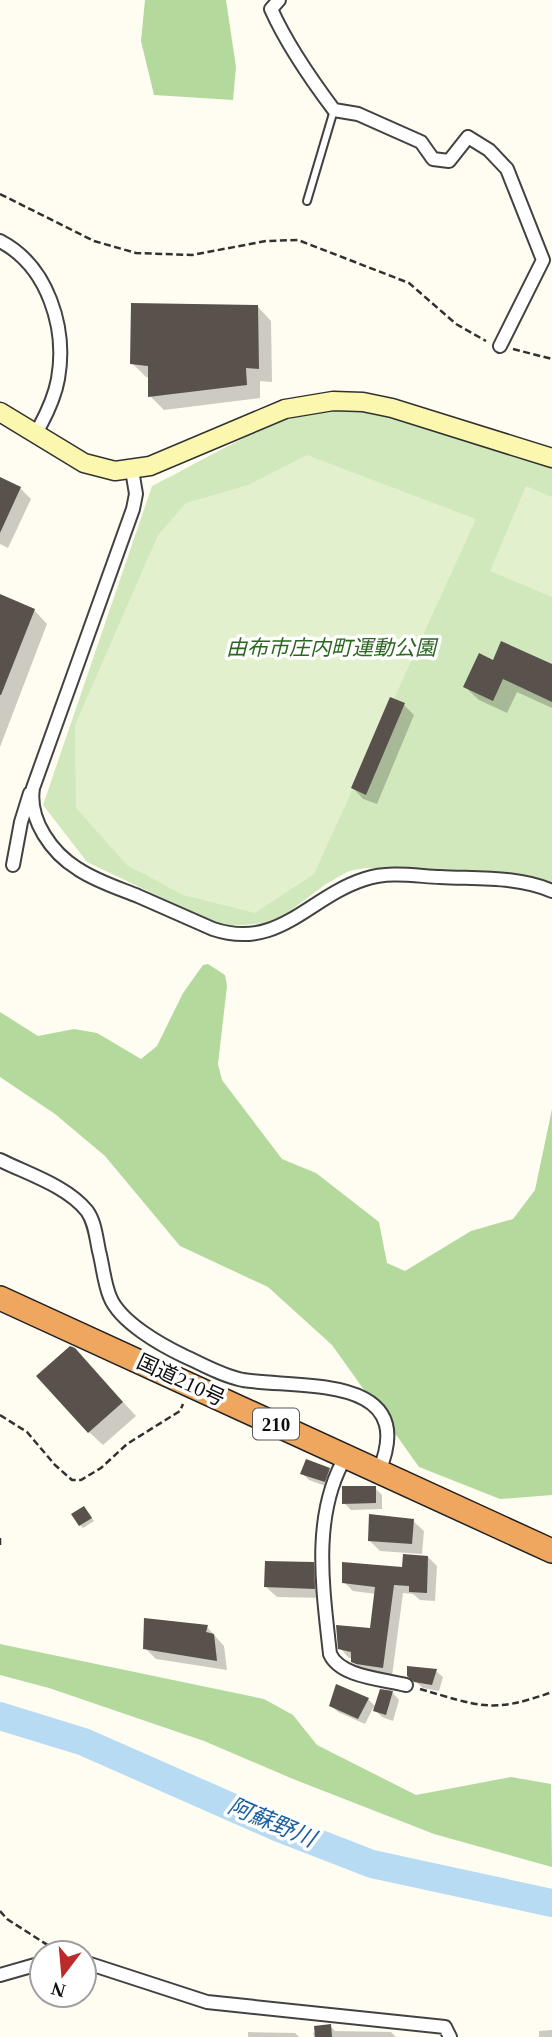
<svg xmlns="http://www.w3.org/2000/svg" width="552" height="2037" viewBox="0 0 552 2037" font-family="'Times New Roman','Noto Sans JP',serif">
  <rect width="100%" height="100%" fill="#fffdf2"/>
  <path fill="#d1e8bc" d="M327,409L380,412L552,468V882L524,875L366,868L349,871L326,884L275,922L232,926L215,923L87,862L43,805L152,486C207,459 266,420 327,409Z"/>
  <path fill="#b4d99c" d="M145,0H226L236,67L233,100L154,95L141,41Z
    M208,964L225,975L227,986L218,1064L222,1080L282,1159L316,1173L379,1222L387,1263L405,1271L471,1231L513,1219L535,1190L552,1109V1495L500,1499L419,1467L332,1345L268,1287L180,1246L105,1156L55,1114L0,1077V1012L38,1036L74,1029L97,1033L141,1059L157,1046L183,993L203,965Z
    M0,1644L264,1699L293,1715L317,1745L416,1795L511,1777L551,1784L552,1867L434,1834L293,1779L204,1741L49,1688L0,1675Z"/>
  <path fill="#e2f0cd" d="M307,455L476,519L314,874L255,913L183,895L127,865L76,808L75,725L158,535L186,503L248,485Z
    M526,486L552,497V597L490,571Z"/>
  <path fill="#0003" d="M258,307L271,321L272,382L260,381V398L164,410L150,396V378L146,377L132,363Z
    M0,479L20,488L31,499L8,548L0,544Z
    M0,596L34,610L47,624L0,747Z
    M493,662L552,666V708L517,692L507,713L479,700L465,687Z
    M404,705L414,715L377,804L363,799L353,788Z
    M88,1364L136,1416L103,1445L89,1432Z
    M329,1470L336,1477L331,1488L309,1480L302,1473Z
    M375,1488L382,1495V1509L351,1510L344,1503Z
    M87,1511L94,1521L83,1528L80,1525Z
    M413,1521L424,1531L422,1554L380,1551L369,1540Z
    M428,1557L437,1566L435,1601L420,1600L413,1594L403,1593L392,1676L362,1671L353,1661V1658H349L340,1648L371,1630L376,1594L353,1591L344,1582L404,1569Z
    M313,1564L324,1575L325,1598L277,1597L266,1587Z
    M207,1627L224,1646L227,1670L156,1659L145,1648Z
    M436,1671L443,1677L439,1691L423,1688L408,1675Z
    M381,1691L393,1693L399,1700L393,1721L382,1717L373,1708L365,1724L338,1712L331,1705L368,1699L376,1707Z
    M330,2026L335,2031L391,2032L396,2037H314L313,2033Z
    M552,2030V2037H539V2031Z
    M248,2032L295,2033L299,2037H248Z"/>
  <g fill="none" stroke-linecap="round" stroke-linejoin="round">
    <path stroke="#b8dbf4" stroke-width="28" d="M0,1716L84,1742L279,1828L372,1864L552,1903"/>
  </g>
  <path fill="#58514c" d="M131,303L258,305L259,369L246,368L247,385L148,397V366L130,364Z
    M0,477L21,487L0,533Z
    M0,594L35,609L1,695H0Z
    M501,641L552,664V702L503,679L493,701L463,687L479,653L493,660Z
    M390,697L405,703L366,795L351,788Z
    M70,1346L75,1348L123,1402L88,1433L36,1376Z
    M306,1459L330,1468L325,1482L300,1474Z
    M342,1486H376V1503L342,1504Z
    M84,1506L92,1518L79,1526L71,1514Z
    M369,1514L414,1519L412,1544L368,1541Z
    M403,1554L428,1556L427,1593L409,1592V1586L394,1585L383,1668L356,1664L351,1662V1652L338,1649L336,1625L370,1628L375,1587L342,1583V1562L402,1567Z
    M265,1561L314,1562L315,1589L264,1587Z
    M144,1618L208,1625L206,1632L214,1634L217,1661L143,1649Z
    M407,1666L437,1669L432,1685L414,1682L407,1676Z
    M336,1684L369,1698L358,1719L329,1706Z
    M380,1689L393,1691L386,1715L373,1711Z
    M331,2024L332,2037H315L314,2026Z"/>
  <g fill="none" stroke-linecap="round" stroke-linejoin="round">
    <g stroke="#424242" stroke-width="10">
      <path id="lane" d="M307,201L334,110"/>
    </g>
    <g stroke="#424242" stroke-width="16">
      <path id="street" d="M279,0L271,9C287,45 310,78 334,110L358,114L421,142L433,159L449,161L468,137L489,150L507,169L543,260L500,346
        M0,241C48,266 67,328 58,379C55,396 48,411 40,426
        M132,470L136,494L133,509L33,788C28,820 52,853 78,869C96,881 118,888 138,896C163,907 188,918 213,929C279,951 308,897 365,879C389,871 416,876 440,877C477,879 518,876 552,891
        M13,865L21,822L30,793
        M0,1160C28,1174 67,1186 87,1211C95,1222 96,1237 99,1251C103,1266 104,1283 110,1297C120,1322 161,1345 184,1356C202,1364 222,1376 243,1380C299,1389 420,1373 379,1471
        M346,1456C311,1515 323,1589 330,1654C340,1677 383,1679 406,1685
        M84,1962L207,2002L445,2027L450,2037
        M0,1975L42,1963"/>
    </g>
    <g stroke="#313131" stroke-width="21">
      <path id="secondary" d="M0,412L84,463L115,471L150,466L285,409L333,401L363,402L392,408L552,458"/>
    </g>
    <g stroke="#202020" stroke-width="26">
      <path id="highway" d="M0,1298L552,1551"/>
    </g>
    <path stroke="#313131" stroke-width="2.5" stroke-dasharray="7 3.5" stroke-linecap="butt" d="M0,194L94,241L136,253L192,255L266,241L298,240L409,283L456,324L486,341
      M513,349L552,359
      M0,1415L27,1432L55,1465L72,1480H81L101,1468L127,1444L180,1411L183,1404
      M0,1538V1545
      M420,1689C479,1706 492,1714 552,1692
      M0,1911L7,1919L60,1953"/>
    <use href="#lane" stroke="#fff" stroke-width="6"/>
    <use href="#street" stroke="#fff" stroke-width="12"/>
    <use href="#secondary" stroke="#fcf7af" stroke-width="18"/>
    <use href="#highway" stroke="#efa75f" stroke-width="23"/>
  </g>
  <g text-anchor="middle" stroke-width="7" stroke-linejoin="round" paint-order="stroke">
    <rect fill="#fff" stroke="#575757" stroke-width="2" x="253" y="1408.5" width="46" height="31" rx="5"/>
    <g font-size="19" font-weight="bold" fill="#0f0f0f">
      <text x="276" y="1431">210</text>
    </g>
    <g font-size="21" font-style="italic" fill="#2c6621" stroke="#fff">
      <text x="331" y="655">由布市庄内町運動公園</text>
    </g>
    <g font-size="21" fill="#0f0f0f" stroke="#fff">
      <text transform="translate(181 1380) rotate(25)" y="7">国道210号</text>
    </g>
    <g font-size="23" font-style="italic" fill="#1c5f9e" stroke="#fff">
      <text transform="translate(272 1822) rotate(23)" y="8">阿蘇野川</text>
    </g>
  </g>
  <g transform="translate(63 1974) rotate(196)"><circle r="33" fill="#ffffff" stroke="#9f9f9f" stroke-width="2"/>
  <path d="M0-5L12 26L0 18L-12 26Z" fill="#bb2b2c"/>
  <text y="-10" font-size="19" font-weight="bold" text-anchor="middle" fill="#0f0f0f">N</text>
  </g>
</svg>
